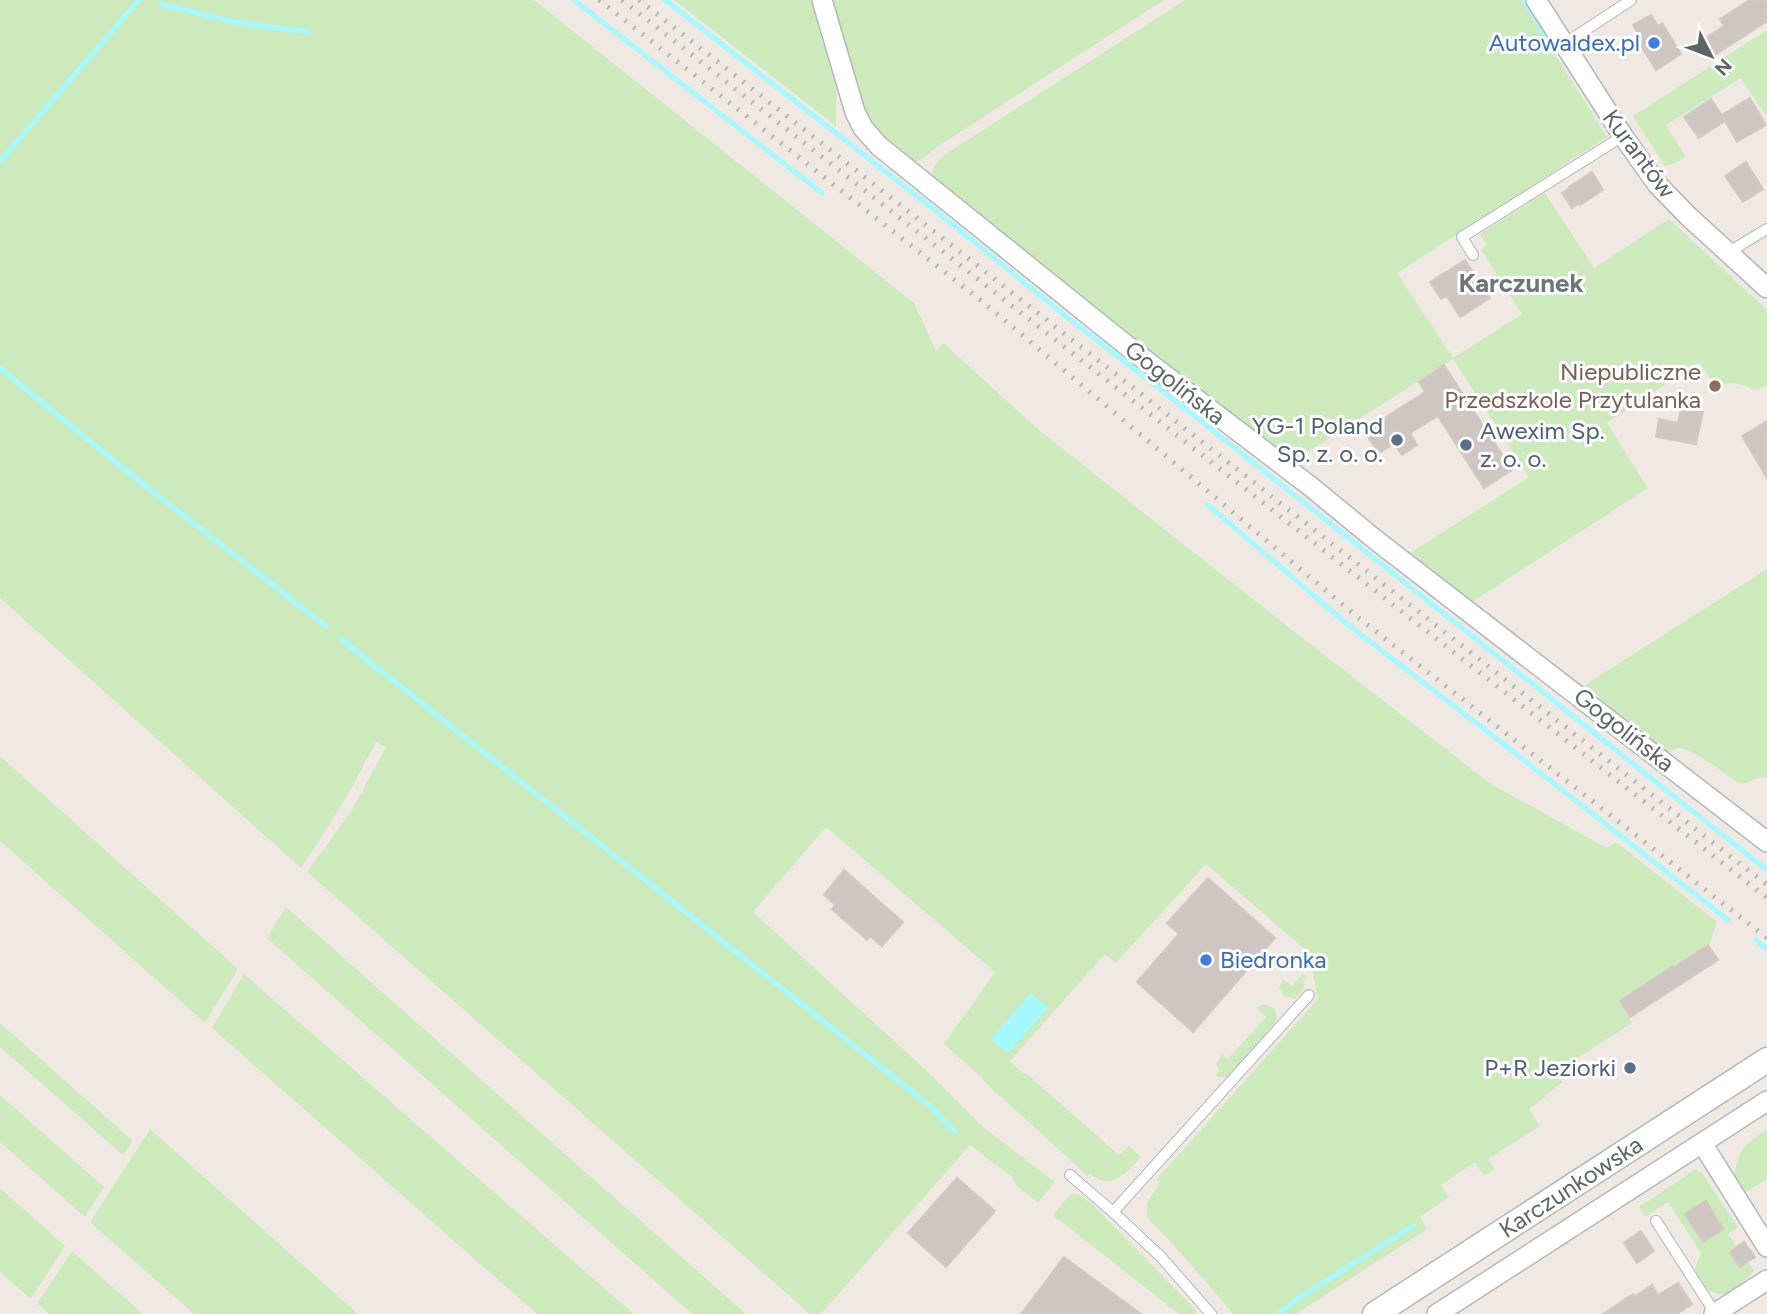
<svg xmlns="http://www.w3.org/2000/svg" width="1767" height="1314" viewBox="0 0 1767 1314" font-family="Figtree,sans-serif">
  <rect width="100%" height="100%" fill="#f0e9e3"/>
  <path fill="#cdeabd" d="M0,0H534L914,303L936,351L943,343L1040,431L1296,633L1491,784L1607,848L1616,842L1717,922L1710,943L1674,966L1673,965L1619,1001L1632,1023L1556,1072L1562,1082C1551,1091 1541,1101 1529,1109L1540,1126L1488,1159L1495,1169L1484,1176L1475,1162L1441,1185L1449,1197L1420,1217L1426,1227V1230L1296,1314H1233C1205,1281 1178,1248 1147,1218V1202L1159,1184L1156,1180L1318,999L1308,952L1206,864L1116,963L1105,954L1010,1061L1023,1073L1027,1074L1119,1155L1129,1146L1141,1157C1126,1173 1112,1192 1090,1174L1088,1176L992,1089L980,1076L944,1044L995,972L826,827L753,912L926,1070L984,1128L1055,1182L1038,1203L1016,1185L1012,1177L970,1145L821,1314H810L307,872L352,810L386,747L376,742L345,800L301,868L0,598Z
    M674,0H818L840,75L836,97V126Z
    M831,0H1164L937,147L921,160L911,163L881,139L867,119L858,93Z
    M1185,0H1521L1607,137L1397,273L1453,358L1522,314L1481,250L1487,245L1480,234L1545,193L1594,268L1669,219L1767,310V386C1750,394 1753,387 1739,384C1731,382 1723,385 1715,386L1699,362L1607,423L1648,488L1472,602L1410,553L1529,477L1453,359L1292,462L1126,333L934,179C930,169 937,163 944,155Z
    M1767,30V117L1741,78L1666,125L1686,157L1673,164L1665,166L1633,116Z
    M1767,569V778C1756,776 1749,785 1738,783C1727,775 1691,747 1678,748C1674,748 1671,751 1668,753L1631,725L1585,685Z
    M0,756L238,969L205,1023L0,841Z
    M286,907L746,1314H692L267,938Z
    M244,974L634,1314H537L212,1028Z
    M1303,974L1305,975L1303,992L1294,999L1284,996L1279,988L1283,979L1292,986Z
    M1262,1004L1268,1005L1275,1009L1277,1018L1276,1022L1227,1077H1218L1216,1075L1219,1070L1216,1064L1222,1054L1228,1059L1266,1017L1256,1008Z
    M0,1023L133,1141L123,1155L0,1047Z
    M0,1095L104,1187L85,1217L0,1142Z
    M150,1129L358,1314H194L90,1222Z
    M1767,1130V1179L1745,1193L1734,1177C1739,1149 1743,1145 1767,1130Z
    M1696,1169L1702,1173L1738,1227L1728,1234L1736,1246L1728,1251L1740,1268L1748,1263L1754,1271C1747,1278 1740,1286 1732,1291C1714,1301 1699,1285 1695,1268L1701,1253L1668,1202L1645,1217L1639,1207Z
    M0,1188L65,1246L31,1299L0,1272Z
    M1070,1194H1078L1092,1204L1197,1311L1194,1314H1179L1053,1215Z
    M72,1251L143,1314H49L37,1303Z"/>
  <path fill="#a4f8ff" d="M1031,993L1048,1008L1008,1053L991,1039Z"/>
  <g fill="none" stroke-linecap="round" stroke-linejoin="round">
    <path stroke="#a4f8ff" stroke-width="5" d="M574,0L822,193
      M665,0L931,207L1067,317L1201,421L1767,870
      M1524,0L1549,41
      M160,4L234,22L309,32
      M0,161L139,0
      M0,368L129,473L326,626
      M1208,505L1347,624L1497,739L1728,920
      M341,639L929,1105L955,1132
      M1756,940L1767,949
      M1278,1314L1299,1298L1413,1226"/>
  </g>
  <path fill="#cdc6c2" stroke="#d5c8c1" stroke-width="2" d="M1750,0H1767V21L1709,59L1698,43L1724,26L1720,19Z
    M1651,15L1658,26L1662,23L1681,54L1656,70L1637,39L1640,37L1633,25Z
    M1750,98L1766,125L1737,142L1725,121L1699,138L1684,117L1711,99L1724,119L1722,115Z
    M1746,162L1763,189L1743,202L1725,176Z
    M1592,172L1603,190L1580,205L1579,203L1572,208L1562,193L1570,188L1569,187Z
    M1465,260L1490,298L1460,317L1447,296L1441,299L1430,282Z
    M1444,365L1512,470L1484,488L1438,416L1410,433L1417,445L1402,455L1394,444L1379,453L1364,431L1425,392L1419,382Z
    M1681,408L1703,412L1696,444L1656,437L1659,419L1678,423Z
    M1767,421V478L1742,436Z
    M844,870L903,922L882,946L870,936L867,940L832,909L835,905L824,895Z
    M1208,878L1275,938L1193,1032L1137,982L1179,934L1167,923Z
    M1708,945L1718,960L1630,1017L1620,1001L1673,966L1674,967Z
    M957,1178L995,1211L946,1267L908,1233Z
    M1706,1201L1723,1229L1703,1242L1685,1214Z
    M1641,1231L1654,1251L1637,1263L1624,1243Z
    M1744,1242L1755,1257L1740,1267L1730,1252Z
    M1064,1257L1141,1314H1021Z
    M1678,1283L1692,1304L1677,1314H1603L1633,1294L1634,1297L1652,1285L1658,1295Z"/>
  <g fill="none" stroke-linecap="round" stroke-linejoin="round">
    <g stroke="#b1b8ba" stroke-width="12">
      <path id="service" d="M1564,44L1631,0
        M1729,252L1767,229
        M1473,255L1462,237L1623,136
        M1070,1175L1113,1212
        M1656,1221L1715,1313
        M1211,1314L1161,1257L1113,1212L1309,995"/>
    </g>
    <g stroke="#b1b8ba" stroke-width="22">
      <path id="minor" d="M822,0L855,112L863,128L879,146L1136,353L1310,486L1377,541L1767,842
        M1536,0L1623,136L1657,184L1688,216L1767,288
        M1702,1143L1767,1247
        M1437,1314L1767,1101
        M1714,1314L1767,1280"/>
    </g>
    <g stroke="#b1b8ba" stroke-width="27">
      <path id="tertiary" d="M1375,1314L1767,1060"/>
    </g>
    <use href="#service" stroke="#fff" stroke-width="10"/>
    <use href="#minor" stroke="#fff" stroke-width="19"/>
    <use href="#tertiary" stroke="#fff" stroke-width="24"/>
    <path stroke="#b3b4b5" stroke-width="5" stroke-dasharray="2 9" stroke-linecap="butt" d="M599,0L984,303L1355,615L1767,938
      M622,0L1767,898
      M639,0L1767,885"/>
  </g>
  <g fill="#3f7fe0" stroke="#fff" stroke-width="2.5">
    <circle cx="1654" cy="43" r="7"/>
    <circle cx="1206" cy="960" r="7"/>
  </g>
  <circle fill="#8d6e63" stroke="#fff" stroke-width="2.5" cx="1715" cy="386" r="7"/>
  <g fill="#5c6f8a" stroke="#fff" stroke-width="2.5">
    <circle cx="1397" cy="440" r="7"/>
    <circle cx="1466" cy="445" r="7"/>
    <circle cx="1630" cy="1068" r="7"/>
  </g>
  <g text-anchor="middle" stroke-width="6" stroke-linejoin="round" paint-order="stroke">
    <g font-size="24" fill="#366cbe" stroke="#fff" text-anchor="end">
      <text x="1640" y="51">Autowaldex.pl</text>
      <text x="1220" y="968" text-anchor="start">Biedronka</text>
    </g>
    <g font-size="24" fill="#5b6466" stroke="#fff">
      <text transform="translate(1639 154) rotate(53)" y="8">Kurantów</text>
      <text transform="translate(1175 383) rotate(38)" y="8">Gogolińska</text>
      <text transform="translate(1624 730) rotate(38)" y="8">Gogolińska</text>
      <text transform="translate(1571 1187) rotate(-33)" y="8">Karczunkowska</text>
    </g>
    <g font-size="24" fill="#785e54" stroke="#fff" text-anchor="end">
      <text x="1701" y="380">Niepubliczne<tspan x="1701" dy="28">Przedszkole Przytulanka</tspan></text>
    </g>
    <g font-size="24" fill="#4e5e75" stroke="#fff" text-anchor="end">
      <text x="1383" y="434">YG-1 Poland<tspan x="1383" dy="28">Sp. z. o. o.</tspan></text>
      <text x="1480" y="439" text-anchor="start">Awexim Sp.<tspan x="1480" dy="28">z. o. o.</tspan></text>
      <text x="1616" y="1076">P+R Jeziorki</text>
    </g>
    <g font-size="26" font-weight="bold" fill="#6c7678" stroke="#fff">
      <text x="1521" y="292">Karczunek</text>
    </g>
  </g>
  <g transform="translate(1711 56) rotate(132)" stroke="#ffffff" stroke-width="5" paint-order="stroke">
  <path d="M0-5L12 26L0 18L-12 26Z" fill="#5b6466"/>
  <text y="-10" font-size="19" font-weight="bold" text-anchor="middle" fill="#5b6466">N</text>
  </g>
</svg>
